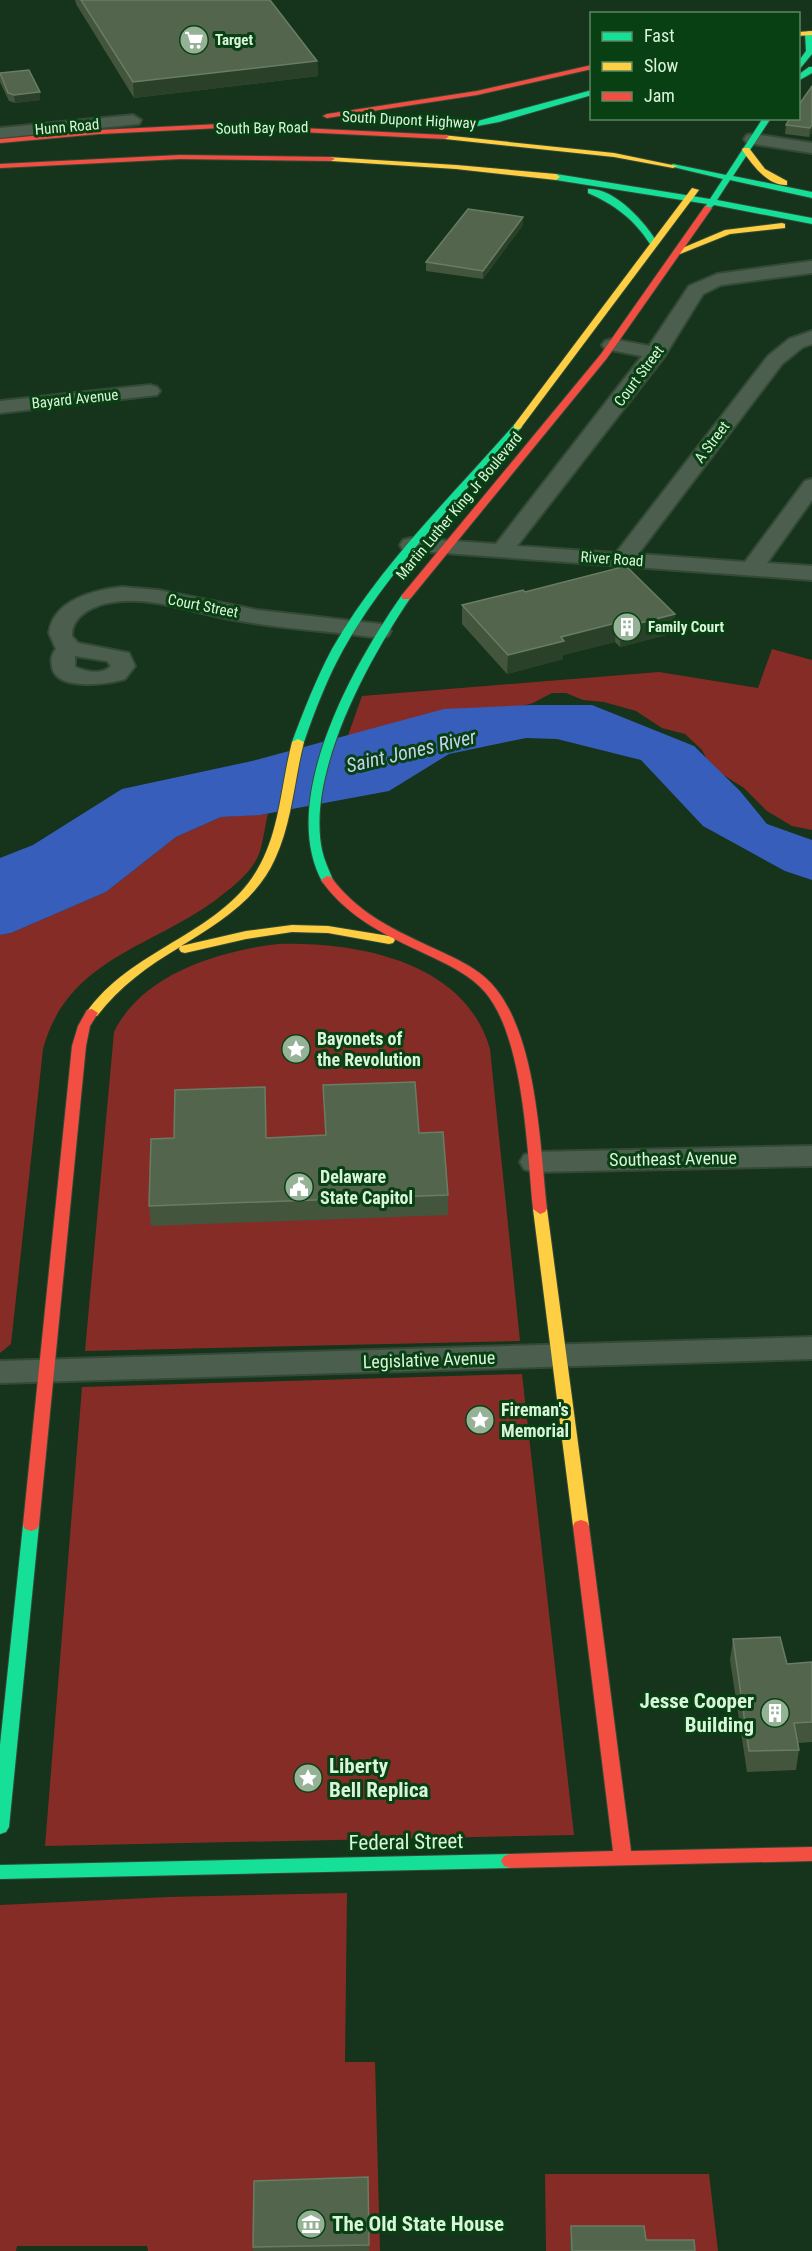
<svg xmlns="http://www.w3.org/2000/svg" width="812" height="2251" viewBox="0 0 812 2251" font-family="'Roboto Condensed',sans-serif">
  <rect width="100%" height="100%" fill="#16331b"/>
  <path fill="#862c27" d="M772,649L812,660V830L792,826L767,811L744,788L711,767L702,750L685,734L662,728L636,711L604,702L583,700L566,693H552L533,703L410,738L346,741L362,696L659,672L758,688Z
    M268,814C264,828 263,850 255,862C247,875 234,886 222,895C157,947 68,956 43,1049L11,1344L0,1353V935L11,933L106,892L176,837L221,817Z
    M278,944C357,942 465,961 490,1049L520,1341L85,1351L114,1032C142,974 219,951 278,944Z
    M522,1374L574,1835L45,1846L82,1387Z
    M347,1893L345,2062H375L380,2251H148L147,2246H17L16,2251H0V1905L168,1897Z
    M545,2174H709L718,2251H546Z"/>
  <path fill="#385ebb" d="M533,705H592L694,746L740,791L767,824L812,840V880L785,871L703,826L641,760L557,739L526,738L449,754L389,791L260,815L221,817L176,837L106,892L11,933L0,935V858L33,845L122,789L252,761L444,709Z"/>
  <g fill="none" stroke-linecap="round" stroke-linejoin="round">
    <g stroke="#344a37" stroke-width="4">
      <path id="street" d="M133,115L141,120L139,124L0,138V128Z
        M753,134L812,143V153L747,143L744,139L747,135Z
        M812,261V273L721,285L703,294L664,357L517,546L616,553L768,356L789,339L812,331V344L803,347L782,364L638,554L745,562L805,481L812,479V500L767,563L812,566V580L403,550L400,545L403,540L411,538L496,544L642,356L605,349L602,345L605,341L612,339L649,346L689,286L717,274Z
        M150,385L157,387L160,391L157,395L0,413V401Z
        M122,587L158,590L257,610L380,624L388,626L391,631L388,636L380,638C332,631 283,629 235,620C196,614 154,596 114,602C96,604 71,615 72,636L78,643L129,653L135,666L125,679C109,684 55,692 52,666C51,659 51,655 56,649L49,633C53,600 94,590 122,587ZM75,656L107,661L111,666C102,675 87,672 75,667Z
        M812,1146V1166L534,1172L524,1169L520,1162L524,1155L534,1152Z
        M812,1337V1359L0,1383V1361Z"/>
    </g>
    <g stroke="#344a37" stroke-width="2">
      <path id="fast" d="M809,31L812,32V54L798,71V62L806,51L805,33Z
        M809,67H812V73L798,81V75Z
        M592,90V95L499,122L456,130L452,128Z
        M763,118H771L733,176L812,192V198L730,180L717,200L812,218V224L714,205L708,211L704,208L707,204L556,180L552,177L556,174L710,199L723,179L669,166L673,164L726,175Z
        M588,189C614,187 645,222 657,242L656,244H650C634,219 615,205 588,193Z
        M517,424L522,427L520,429C459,500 389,567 343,650C327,679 315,710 304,742L298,745L294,744L292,742C304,710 316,679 332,649C379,566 451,497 514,425Z
        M406,594L411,597C369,659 306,772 322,850C324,860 329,870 333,880L331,883H323C276,801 355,662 402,595Z
        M31,1519L37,1521L39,1525L9,1827L6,1832L0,1834V1745L23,1525L25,1521Z
        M510,1854L516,1856L519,1861L516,1866L510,1868L0,1879V1865Z"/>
    </g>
    <g stroke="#344a37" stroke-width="2">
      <path id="slow" d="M812,31V35L798,36V32Z
        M442,135L614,153L677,166L673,168L614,157L445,139L441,137Z
        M743,148H749L765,169L787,181V185C767,186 752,164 742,150Z
        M328,157L456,165L556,174L560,177L556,180L456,169L331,161H328Z
        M692,188L699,190L520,429H514V425Z
        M782,223L785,224V228L730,234L680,254L673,252L725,230Z
        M298,739L304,742C294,781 292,823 275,859C257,900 217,924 181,946L246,931L292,925L328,926L389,936L393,937L395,940L393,943L389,944L328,933L292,932L246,939L185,953L181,952L179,949L180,947C148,966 120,986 97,1016H87L86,1013C130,949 220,934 257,870C280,832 281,784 292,742Z
        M540,1204L547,1209L589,1526L587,1530L581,1532L575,1530L573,1526L533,1209Z"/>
    </g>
    <g stroke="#344a37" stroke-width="2">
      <path id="jam" d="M592,65V69L477,95L327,118L323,116L327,114L477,91Z
        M220,124L445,135L449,137L445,139L220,128L99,134L0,143V139L99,130Z
        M180,155L331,157L335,159L331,161L180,159L0,168V164Z
        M705,206L712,208L607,358L410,599H402V595L601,354Z
        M327,876L331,877C361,918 404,934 448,955C465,963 484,973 496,989C537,1040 540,1145 547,1209L545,1212L540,1214L533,1209C527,1150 524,1038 485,992C471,976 451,966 432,957C390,937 349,920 321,880Z
        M92,1009L98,1013L90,1026L86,1046L39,1525L37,1529L31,1531L25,1529L23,1525L72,1046L78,1026L87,1010Z
        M581,1520L587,1522L589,1526L631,1851L812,1847V1861L510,1868L504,1866L501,1861L504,1856L510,1854L613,1851L573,1526L575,1522Z"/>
    </g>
    <use href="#street" fill="#4c5f4e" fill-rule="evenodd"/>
    <use href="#fast" fill="#16e098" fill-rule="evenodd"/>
    <use href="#slow" fill="#ffcf43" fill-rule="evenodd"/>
    <use href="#jam" fill="#f24e42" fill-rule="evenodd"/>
  </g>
  <path fill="#43553c" d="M75,0H270L317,61L318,76L134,98L76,4Z
    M0,73L40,92V100L15,103L9,101L0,82Z
    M812,86V133L809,137L785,134L786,125Z
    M523,225L483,279L426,271V262Z
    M525,592L675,614L674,633L620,647L615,642L563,655V659L507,674L462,624V605Z
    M323,1085L419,1133L448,1195V1215L151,1226L149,1206L267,1138L325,1135Z
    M733,1639L787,1664L812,1662V1742L798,1743L799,1750L796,1770L747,1772L730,1660Z
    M368,2177L369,2251H253L254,2181Z
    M571,2226L646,2240L695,2251H570Z"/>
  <path fill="#2a4028" d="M317,61L318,76L134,98L133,82Z
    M40,92V100L15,103L14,95Z
    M812,125V133L809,137L810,128Z
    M523,217V225L483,279V271Z
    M675,614L674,633L620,647L621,628Z
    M616,623L615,642L563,655V659L507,674L508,655L561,637Z"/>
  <path fill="#53664d" stroke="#687d63" stroke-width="1.5" d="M81,0H270L317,61L133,82Z
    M29,70L40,92L14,95L8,93L0,73Z
    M812,86V125L810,128L786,125L790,118H798V106Z
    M468,209L523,217L483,271L426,262Z
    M626,566L675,614L621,628L616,623L561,637L564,641L508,655L462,605L523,590L525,592Z
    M415,1082L419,1133L443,1132L448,1195L149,1206L151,1139L174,1138L175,1090L265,1087L266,1138L326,1135L323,1085Z
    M780,1637L787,1664L812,1662V1722L794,1723L799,1750L749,1751L733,1639Z
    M368,2177L369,2245L253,2247L254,2181Z
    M571,2226H644L646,2240H694L695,2251H572Z"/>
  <defs>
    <g id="supermarket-disc" transform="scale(1.5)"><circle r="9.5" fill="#95b196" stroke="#094013"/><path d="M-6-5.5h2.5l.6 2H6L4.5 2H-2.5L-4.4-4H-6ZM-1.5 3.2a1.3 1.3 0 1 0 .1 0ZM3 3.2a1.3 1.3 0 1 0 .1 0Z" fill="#fff"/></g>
    <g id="building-disc" transform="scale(1.5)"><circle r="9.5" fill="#95b196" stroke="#094013"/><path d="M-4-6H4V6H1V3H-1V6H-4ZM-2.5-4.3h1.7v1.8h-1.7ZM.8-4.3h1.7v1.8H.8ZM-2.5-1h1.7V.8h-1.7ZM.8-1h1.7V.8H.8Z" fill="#fff"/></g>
    <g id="sight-disc" transform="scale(1.5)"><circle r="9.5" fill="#95b196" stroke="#094013"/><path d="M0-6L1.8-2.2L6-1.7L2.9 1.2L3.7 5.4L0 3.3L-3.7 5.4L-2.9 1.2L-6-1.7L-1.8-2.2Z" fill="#fff"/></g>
    <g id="civic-disc" transform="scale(1.5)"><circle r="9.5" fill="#95b196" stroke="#094013"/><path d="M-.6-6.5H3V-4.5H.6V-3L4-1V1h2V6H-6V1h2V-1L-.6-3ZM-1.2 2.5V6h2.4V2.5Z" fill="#fff"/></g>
    <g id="museum-disc" transform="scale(1.5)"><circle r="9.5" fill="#95b196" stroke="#094013"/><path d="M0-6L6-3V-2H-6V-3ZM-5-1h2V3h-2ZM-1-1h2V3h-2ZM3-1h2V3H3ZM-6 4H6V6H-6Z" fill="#fff"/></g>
  </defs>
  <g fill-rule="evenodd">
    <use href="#supermarket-disc" x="194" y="40"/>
    <use href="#building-disc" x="627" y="627"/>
    <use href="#sight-disc" x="296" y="1049"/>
    <use href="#civic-disc" x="299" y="1187"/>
    <use href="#sight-disc" x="480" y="1420"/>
    <use href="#building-disc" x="775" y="1713"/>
    <use href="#sight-disc" x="308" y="1778"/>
    <use href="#museum-disc" x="311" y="2224"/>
  </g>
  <g text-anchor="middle" stroke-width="6" stroke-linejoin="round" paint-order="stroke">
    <g font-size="15" font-weight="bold" fill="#d9f5d9" stroke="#094013" text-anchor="start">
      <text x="215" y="45">Target</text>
      <text x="648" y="632">Family Court</text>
    </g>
    <g font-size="15" fill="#d9f5d9" stroke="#094013">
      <text transform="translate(409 120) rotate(3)" y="5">South Dupont Highway</text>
      <text transform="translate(67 127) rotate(-5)" y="5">Hunn Road</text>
      <text transform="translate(262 128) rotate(-1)" y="5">South Bay Road</text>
      <text transform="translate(639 376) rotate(-53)" y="5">Court Street</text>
      <text transform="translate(75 399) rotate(-6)" y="5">Bayard Avenue</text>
      <text transform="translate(712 442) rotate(-53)" y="5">A Street</text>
      <text transform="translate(459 506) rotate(-50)" y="5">Martin Luther King Jr Boulevard</text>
      <text transform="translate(612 559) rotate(4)" y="5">River Road</text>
      <text transform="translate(203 606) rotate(11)" y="5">Court Street</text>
    </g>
    <g font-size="18" font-weight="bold" fill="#d9f5d9" stroke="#094013" text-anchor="start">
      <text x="317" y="1045">Bayonets of<tspan x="317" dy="21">the Revolution</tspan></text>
      <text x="320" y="1183">Delaware<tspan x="320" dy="21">State Capitol</tspan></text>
      <text x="501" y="1416">Fireman's<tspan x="501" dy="21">Memorial</tspan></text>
    </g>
    <g font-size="18" fill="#d9f5d9" stroke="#094013">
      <text transform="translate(673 1159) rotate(-1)" y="6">Southeast Avenue</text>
      <text transform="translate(429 1360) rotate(-2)" y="6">Legislative Avenue</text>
    </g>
    <g font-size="20" font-style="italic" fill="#c4d1eb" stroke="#094013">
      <text transform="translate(411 751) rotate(-13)" y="7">Saint Jones River</text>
    </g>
    <g font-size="21" font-weight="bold" fill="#d9f5d9" stroke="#094013" text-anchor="start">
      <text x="754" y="1708" text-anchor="end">Jesse Cooper<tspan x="754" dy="24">Building</tspan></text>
      <text x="329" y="1773">Liberty<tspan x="329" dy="24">Bell Replica</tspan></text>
      <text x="332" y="2231">The Old State House</text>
    </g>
    <g font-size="21" fill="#d9f5d9" stroke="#094013">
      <text transform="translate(406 1842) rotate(-1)" y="7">Federal Street</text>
    </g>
  </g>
  <rect x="590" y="12" width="210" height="108" fill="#094013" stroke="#5c8862" stroke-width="1.5"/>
  <rect x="602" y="32" width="30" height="9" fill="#16e098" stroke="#5c8862" stroke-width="1.5"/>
  <text x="644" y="42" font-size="18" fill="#d9f5d9">Fast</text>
  <rect x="602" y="62" width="30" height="9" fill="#ffcf43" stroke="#5c8862" stroke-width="1.5"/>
  <text x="644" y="72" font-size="18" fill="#d9f5d9">Slow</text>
  <rect x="602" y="92" width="30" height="9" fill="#f24e42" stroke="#5c8862" stroke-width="1.5"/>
  <text x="644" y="102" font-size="18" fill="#d9f5d9">Jam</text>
</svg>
